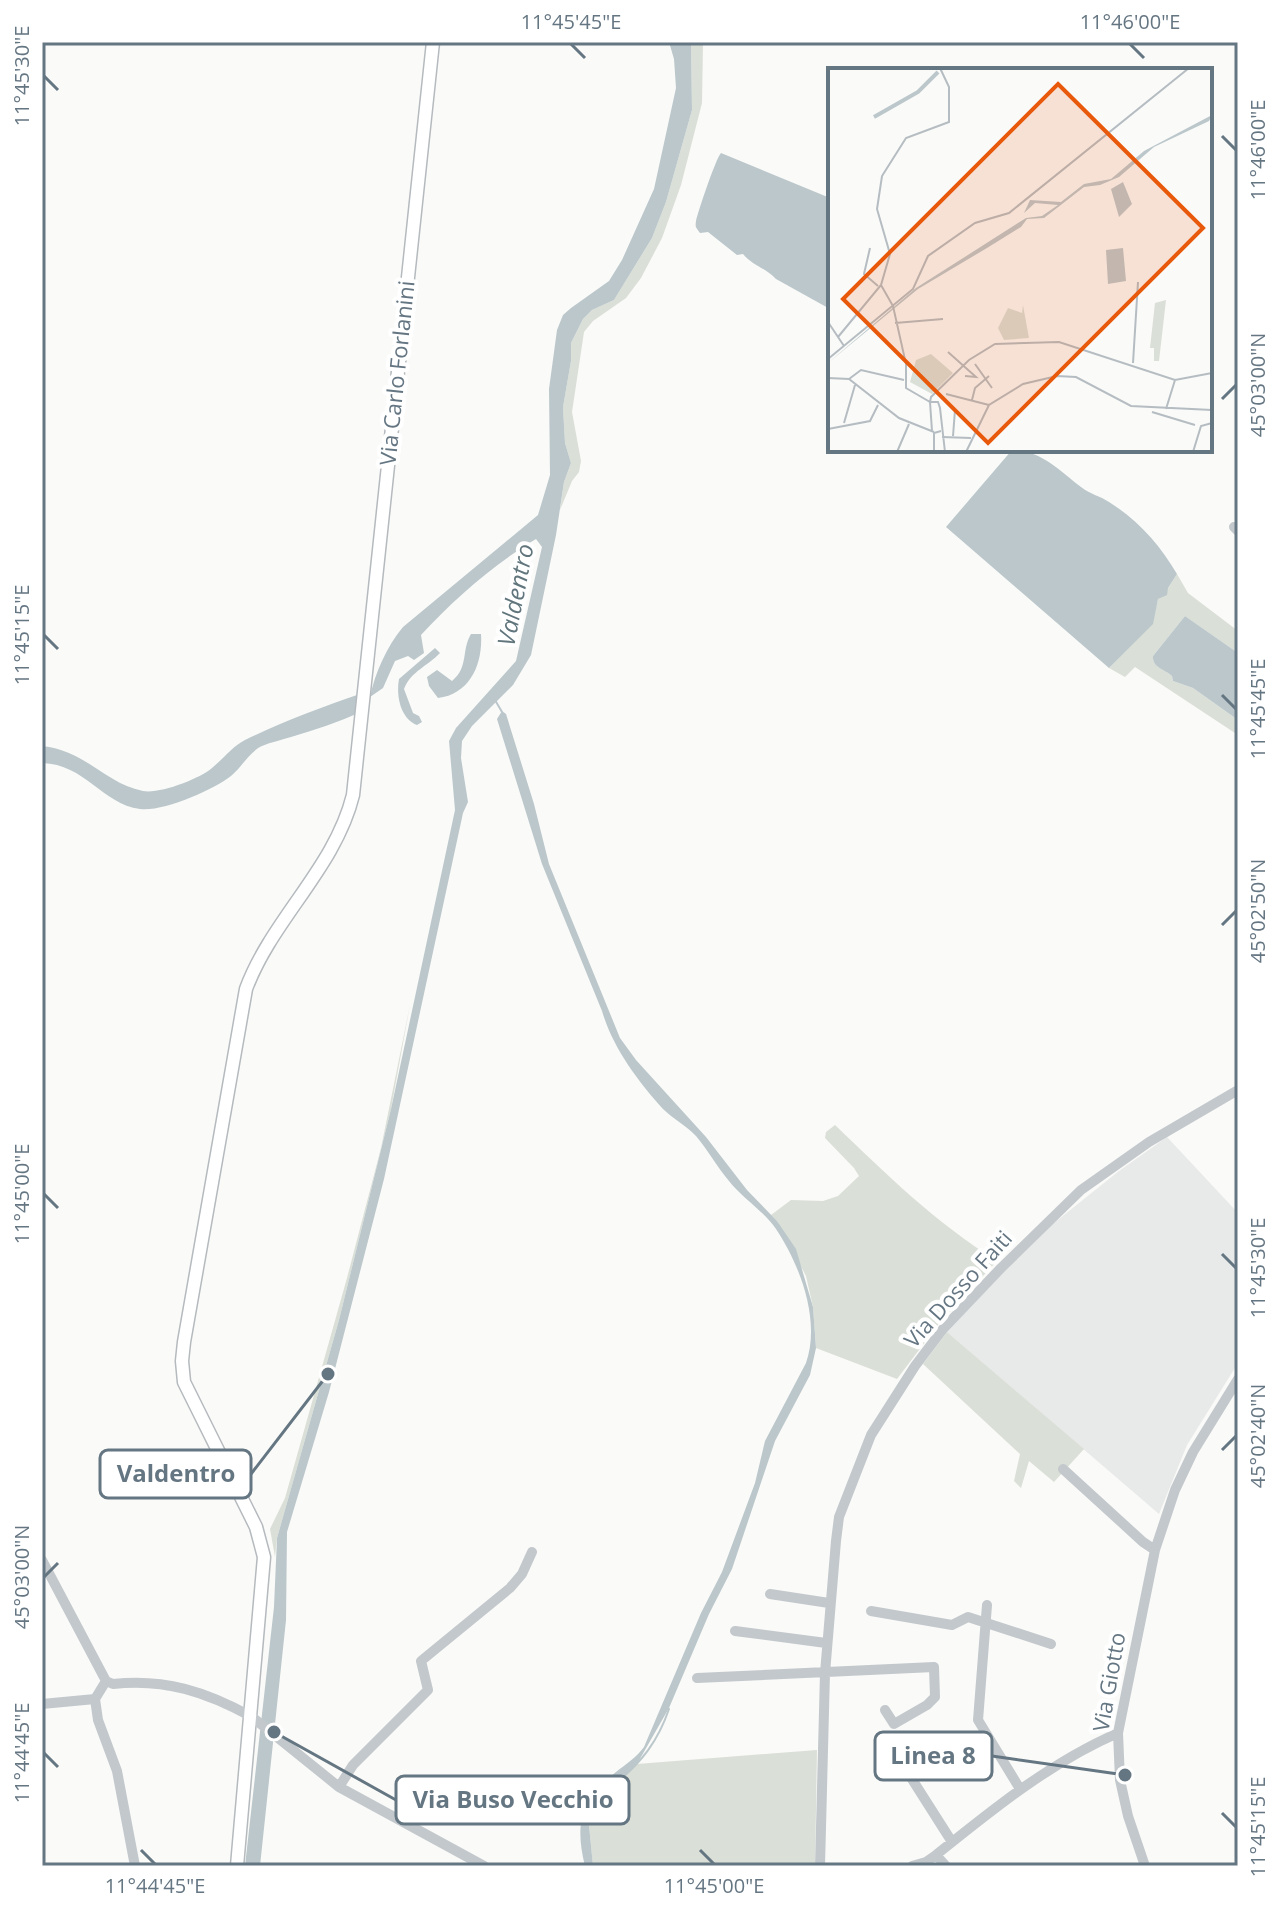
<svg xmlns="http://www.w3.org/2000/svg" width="1280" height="1908" viewBox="0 0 1280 1908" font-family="'Open Sans',sans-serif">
  <rect width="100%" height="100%" fill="#fafaf8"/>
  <path fill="#e8e9e9" d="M1167,1137L1238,1213V1363L1187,1445L1159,1514L947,1332L1010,1265L1049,1227L1119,1171Z"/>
  <path fill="#dadfd7" d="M691,42H703L702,103L681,185L662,238L641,278L626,298L593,321L584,332L572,412L581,461L579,472L572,481L560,510L564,482L571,463L565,443L563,407L571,361V343L583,319L592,310L614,300L652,238L666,202L692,110Z
    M1177,574L1188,593L1238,631V653L1185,616L1153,656C1152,668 1164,669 1172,676L1173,681L1193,688L1238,720V735L1135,667L1125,677L1109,668L1152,624L1158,599L1163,596Z
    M410,1005L391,1109L339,1320L277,1538L275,1557L270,1529L285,1498L347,1278L381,1148Z
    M835,1125C886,1174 936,1223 997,1261L941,1321L897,1379L816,1348L813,1307L806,1276L777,1221L771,1215L791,1200L823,1201L838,1196L859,1176L854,1168L825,1138L826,1132Z
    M947,1332L1084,1449L1054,1482L1029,1461L1021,1488L1014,1481L1020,1454L923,1364Z
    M817,1750L815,1866H593L589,1825L593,1811L613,1786L637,1764Z"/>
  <path fill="#bbc7cb" d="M669,42H691L692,110L666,202L652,238L614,300L592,310L583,319L571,343V361L563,407L565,443L571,463L564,482L556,535L531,655L513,685L472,726L462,741L461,758L468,802L463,813L384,1179L329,1392L287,1532L286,1620L260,1866H245L274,1607L277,1538L339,1320L391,1109L455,810L449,741L456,728L516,661L542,547L536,539C494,564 454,599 421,635L424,653L414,660L408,656L395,661L383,688L370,697C375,673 387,646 403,627L538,515L550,475L549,389L557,330L563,315L571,308L609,281L622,260L654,189L676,88L674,59Z
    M721,153L830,198V309L776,279C766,268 753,266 743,254L737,255L708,232L700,233C696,227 695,228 696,221C698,212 716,158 721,153Z
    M1012,450C1041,450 1059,470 1081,487C1090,494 1100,496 1109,502C1138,520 1160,545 1177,574L1168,588L1167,595L1158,599L1153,624L1109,668L946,527Z
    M1185,616L1238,653V720L1193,688L1173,681L1172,676C1164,669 1152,668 1153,656Z
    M471,634H481C483,664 470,694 438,698L429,686L427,677L437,670L452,681C469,667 461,651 471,634Z
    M435,648L440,653C428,666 411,671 404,689L413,713L419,716L422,722L417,725C400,718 396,695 399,679Z
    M360,694L361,712C338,722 315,730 291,737C282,740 271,742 262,746C249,752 242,767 231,776C213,790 163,812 140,809C102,804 85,764 42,763V746C87,751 104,783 143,791C160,794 199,779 212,768C223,759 233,746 245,740C282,722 322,707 360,694Z
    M502,711L506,714L534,804L549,864L620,1038L636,1060L706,1137L747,1190L777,1221L796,1249L813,1307L816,1348L810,1375L775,1441L732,1569L709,1614L669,1708L637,1764L613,1786L593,1811L589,1825L593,1866H585C574,1822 582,1800 616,1772C626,1764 637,1757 644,1747L701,1613L722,1572L755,1483L765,1441L806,1363C821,1320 800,1265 776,1229C764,1211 742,1198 729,1181C717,1167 708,1150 696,1136C687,1126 673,1119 663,1109C637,1080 613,1048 602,1011L542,864L497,719Z"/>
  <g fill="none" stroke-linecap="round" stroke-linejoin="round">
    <path stroke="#bbc7cb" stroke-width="2" d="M495,700L502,712
      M616,1783C642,1762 658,1741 669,1709"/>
    <g stroke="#b5babe" stroke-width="15">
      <path id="major" d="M237,1866L264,1557L256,1527L184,1382L182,1361L184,1342L246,989C272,919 335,868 353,795L433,42"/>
    </g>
    <path stroke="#c3c8cc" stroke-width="10" d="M1234,527L1238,531
      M1063,1469L1143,1542L1155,1550
      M42,1560L106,1681
      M770,1594L829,1603
      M987,1605L978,1720L1020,1789
      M871,1611L952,1625L968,1617L1051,1644
      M735,1631L826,1643
      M697,1678L934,1667L935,1697L927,1705L894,1724L885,1710
      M106,1681L113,1684C164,1678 207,1692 252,1717L339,1787L484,1866
      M106,1681L95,1699L98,1720L117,1771L135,1866
      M42,1704L95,1699
      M903,1765L952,1842
      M339,1787L353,1765L428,1690L421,1661L510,1588L522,1574L532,1552
      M936,1855L946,1866
      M820,1866L825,1673L836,1541L839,1517L871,1435L915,1366L943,1329L1001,1268L1081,1190L1149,1142L1238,1090
      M912,1866L926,1862L936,1855C993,1809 1051,1762 1118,1733
      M1145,1866L1128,1816L1120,1780L1118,1733L1155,1550L1175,1490L1193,1452L1238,1379"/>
    <use href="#major" stroke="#fff" stroke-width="12"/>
  </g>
  <path fill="none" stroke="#657683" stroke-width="3" d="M571,44L585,58M1130,44L1144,58M44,76L58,90M1222,136L1236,150M1222,399L1236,385M44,635L58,649M1222,695L1236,709M1222,925L1236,911M44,1194L58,1208M1222,1254L1236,1268M1222,1450L1236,1436M44,1577L58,1563M44,1753L58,1767M1222,1813L1236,1827M141,1850L155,1864M700,1850L714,1864"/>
  <g text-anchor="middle" stroke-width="8" stroke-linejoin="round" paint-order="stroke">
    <g font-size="22" fill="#657683" stroke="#fff">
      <text transform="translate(397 373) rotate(-84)" y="8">Via Carlo Forlanini</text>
      <text transform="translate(958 1289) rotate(-48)" y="8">Via Dosso Faiti</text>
      <text transform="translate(1109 1682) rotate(-80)" y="8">Via Giotto</text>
    </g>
    <g font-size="24" font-style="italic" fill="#60757c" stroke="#fff">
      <text transform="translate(516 595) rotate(-79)" y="8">Valdentro</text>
    </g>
  </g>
  <g transform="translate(828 68)">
    <rect width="384" height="384" fill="#fafaf8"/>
    <path d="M338,232L331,293H326V280H322L327,235ZM195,237L201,270L176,272L170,260L180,240L194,245ZM103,286L125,305L104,326L82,314L88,292Z" fill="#dadfd7"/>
    <path d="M384,47L381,53L326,79L291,109L272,117L256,119L216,150L199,151L193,159L159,180L90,221L0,295L88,220L198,150L214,148L230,137L207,135L196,145L202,132L233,134L256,116L283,111L316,83ZM295,114L304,136L291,149L283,121ZM295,180L298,213L280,216L278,182Z" fill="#bbc7cb"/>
    <path fill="none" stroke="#bbc7cb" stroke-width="4" d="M46,49L90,24L110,4"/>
    <path fill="none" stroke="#b5bdc2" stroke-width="2" d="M42,180L36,206L50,218M53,217L65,238L78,296V320L102,334L104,363M0,254L16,278M67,255L115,251M10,269L53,217L62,186L49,141L54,108L78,70L121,54V19L112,0M120,284L148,309L137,308M0,291L85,221L100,188L147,155L181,145L361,0M305,295L310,214M147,296L164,320M0,310L21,311L71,350L106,364M21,311L33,302L76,312M118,326L161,337M144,332L147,320L161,308M338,341L347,312M324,344L367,357M16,355L27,317M0,361L42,353L50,337M125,368L127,342M114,369L143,370M69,384L81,356M106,384V365L113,363M117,384L112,340L110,334H102L103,329L141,292L167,276L231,274L347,312L384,305M138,384L161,337L195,316L229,308L248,309L303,338L384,342M365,384L373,358L384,355"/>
    <path fill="#e8590c" fill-opacity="0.15" stroke="#e8590c" stroke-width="4" d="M230,16L375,160L160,375L15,231Z"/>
    <rect width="384" height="384" fill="none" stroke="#657683" stroke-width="4"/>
  </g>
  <path fill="none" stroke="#657683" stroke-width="3" d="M328 1374L251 1474M1125 1775L992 1756M274 1732L396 1800"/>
  <g fill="#657683" stroke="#fff" stroke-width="3">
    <circle cx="328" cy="1374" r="8"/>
    <circle cx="1125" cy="1775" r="8"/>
    <circle cx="274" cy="1732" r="8"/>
  </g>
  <g fill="#fff" stroke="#657683" stroke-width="3">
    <rect x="100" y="1450" width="151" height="48" rx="8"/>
    <rect x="875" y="1732" width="117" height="48" rx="8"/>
    <rect x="396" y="1776" width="233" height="48" rx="8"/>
  </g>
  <g font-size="24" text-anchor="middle" font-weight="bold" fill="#657683">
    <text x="176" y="1482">Valdentro</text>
    <text x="933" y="1764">Linea 8</text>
    <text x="513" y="1808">Via Buso Vecchio</text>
  </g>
  <rect width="1280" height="1908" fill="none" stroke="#ffffff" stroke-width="88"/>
  <rect x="44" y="44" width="1192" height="1820" fill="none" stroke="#657683" stroke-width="3"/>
  <g font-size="20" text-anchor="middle" fill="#657683">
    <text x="571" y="29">11°45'45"E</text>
    <text x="1130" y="29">11°46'00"E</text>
    <text transform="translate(22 76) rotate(-90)" y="7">11°45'30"E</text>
    <text transform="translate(1258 150) rotate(-90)" y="7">11°46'00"E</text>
    <text transform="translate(1258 385) rotate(-90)" y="7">45°03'00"N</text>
    <text transform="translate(22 635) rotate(-90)" y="7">11°45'15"E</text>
    <text transform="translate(1258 709) rotate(-90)" y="7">11°45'45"E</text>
    <text transform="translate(1258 911) rotate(-90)" y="7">45°02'50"N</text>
    <text transform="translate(22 1194) rotate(-90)" y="7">11°45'00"E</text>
    <text transform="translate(1258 1268) rotate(-90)" y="7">11°45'30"E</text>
    <text transform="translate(1258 1436) rotate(-90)" y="7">45°02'40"N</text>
    <text transform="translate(22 1577) rotate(-90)" y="7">45°03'00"N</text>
    <text transform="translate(22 1753) rotate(-90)" y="7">11°44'45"E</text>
    <text transform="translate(1258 1827) rotate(-90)" y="7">11°45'15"E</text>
    <text x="155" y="1893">11°44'45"E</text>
    <text x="714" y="1893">11°45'00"E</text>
  </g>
</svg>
